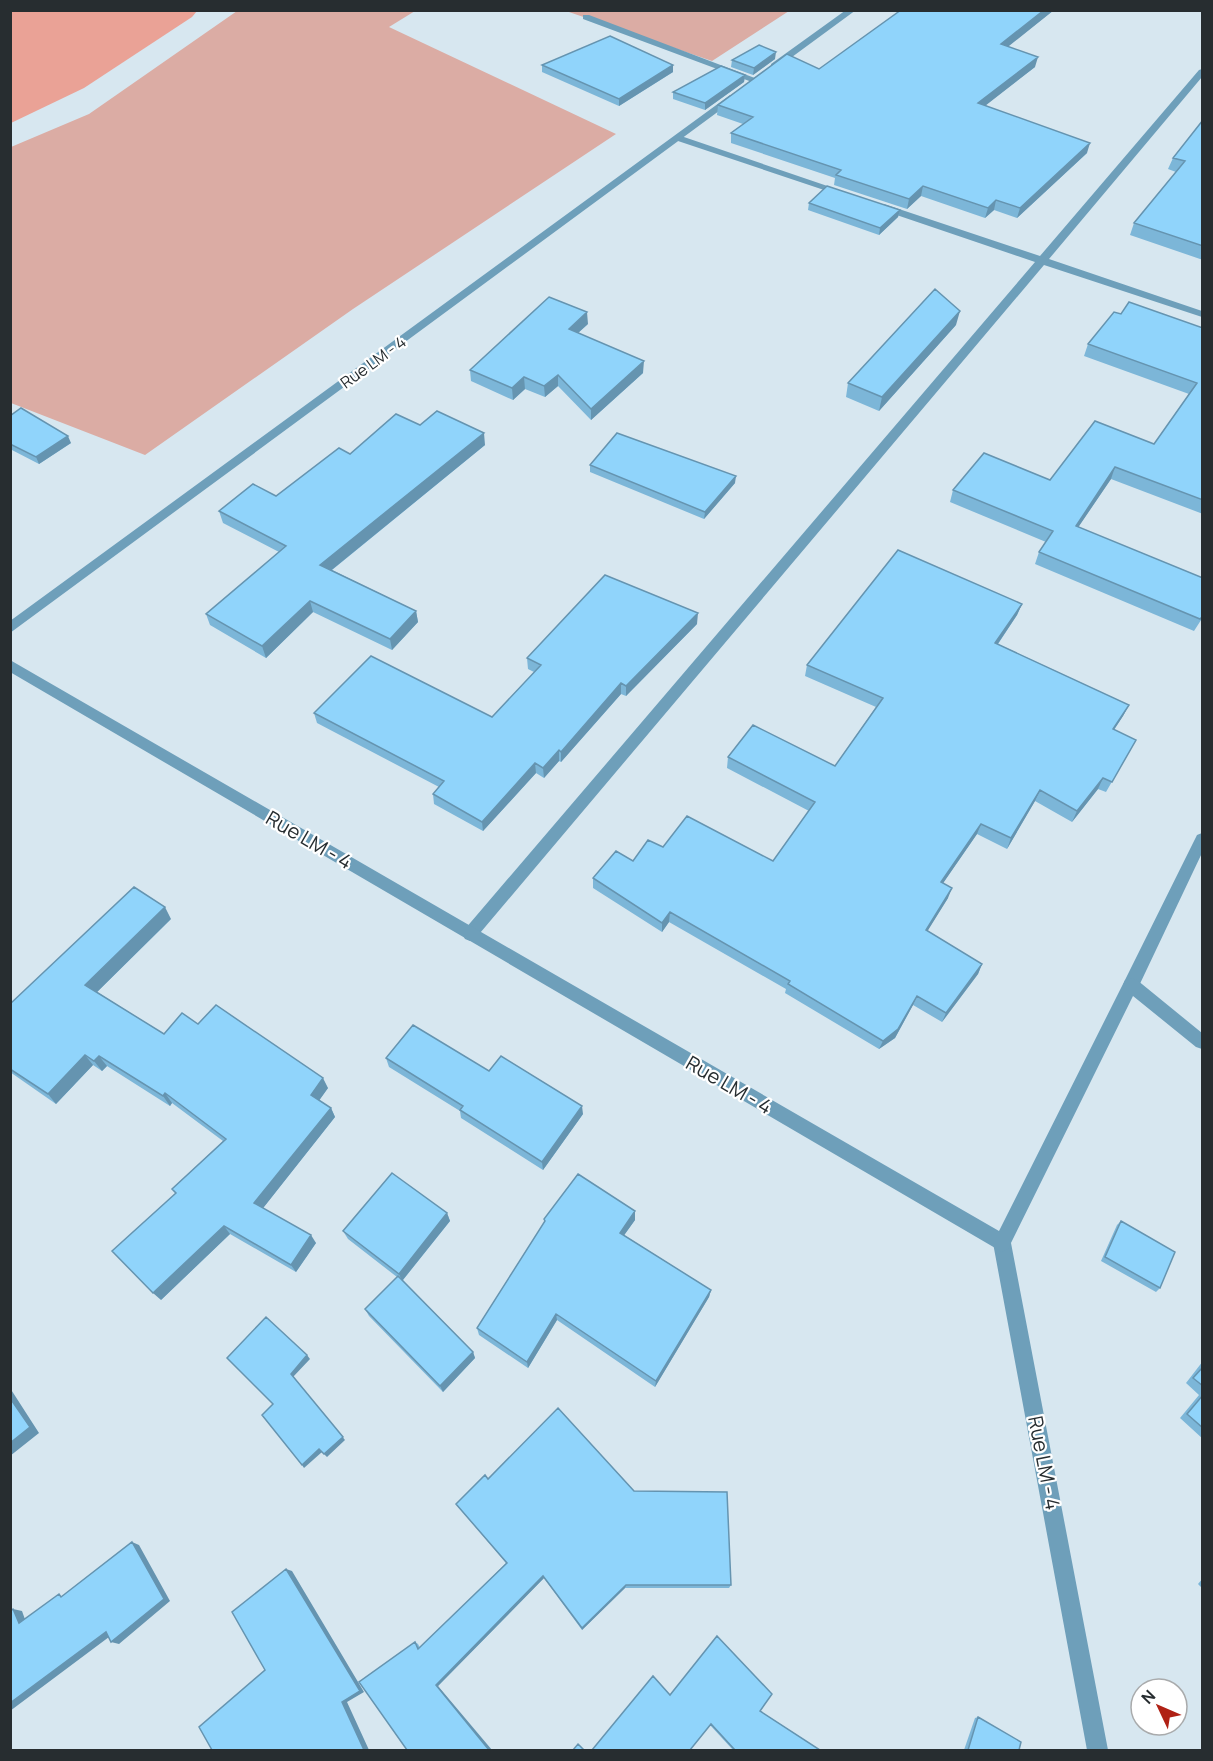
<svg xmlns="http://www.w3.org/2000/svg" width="1213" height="1761" viewBox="0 0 1213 1761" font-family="Manrope,sans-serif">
  <rect width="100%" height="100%" fill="#d7e7f0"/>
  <path fill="#dbaca4" d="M237,11H415L389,27L616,134L353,309L145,455L11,403V147L89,114Z
    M566,11H789L712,61Z"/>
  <path fill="#eaa296" d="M11,10H197V11L192,17L84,88L11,123Z"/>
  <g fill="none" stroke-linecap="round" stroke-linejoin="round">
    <path fill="#6e9fba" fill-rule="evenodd" d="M583,15H589L760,80L752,82L583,19Z
      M1202,69V77L1049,259L1202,311V317L1044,265L475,939L470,941L465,939L462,934L465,929L1035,262L876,208V204H884L1040,256L1199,70Z
      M675,136H681L848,193L839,195L675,140Z
      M1202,833V853L1137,990L1131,992L1125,990L1123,985L1125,980L1197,835Z
      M1002,1234L1008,1237L1011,1243L1108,1750H1087L993,1243L996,1237Z"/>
    <path fill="#6e9fba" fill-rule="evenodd" d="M846,10H856L777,68H771V64Z
      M730,95L738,97L10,633V621Z
      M10,660L999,1231L1125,980L1131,978L1137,980L1202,1033V1049L1196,1047L1133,996L1008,1249L1002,1252L10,672Z"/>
  </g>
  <path fill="#7cb6d8" d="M1054,10L1008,46L1035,67L985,105L1087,153L1017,218L994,210L985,218L921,196L907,209L834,185L835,178L731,143V133L743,124L717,115L718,105Z
    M775,59L753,75L731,67L732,60Z
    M542,65H673V72L619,106L542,72Z
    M745,75L744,82L705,110L673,99V92Z
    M1203,120V260L1130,235L1134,223L1176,172L1168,169L1173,158Z
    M809,203L900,210L898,217L879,235L808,210Z
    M1121,314L1203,328V514L1111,479L1078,527L1203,578V617L1194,631L1035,564L1039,552L1046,542L950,502L953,490L1050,480L1154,444L1189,394L1084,356L1088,344Z
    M588,324L578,333L643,373L591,420L558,386L545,397L525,389L513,400L471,381L470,370Z
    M956,325L879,411L846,397L848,383Z
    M10,416L71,443L39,464L10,449Z
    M420,425L485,445L332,570L416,611L418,622L392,650L313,612L266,658L210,625L206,614L279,552L223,523L219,511L276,496L350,454Z
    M590,465L735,483L704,519L590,472Z
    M1022,604L1017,615L998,644L1129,705L1123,716L1114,730L1136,740L1106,792L1098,789L1072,822L1035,801L1007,849L977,834L943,883L948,898L927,931L982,964L978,974L942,1022L913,1005L895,1038L879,1049L785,993L786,989L669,922L662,932L593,888V878L663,847L773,861L809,811L727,768L728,757L835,766L876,707L805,676L807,665Z
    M697,624L626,696L621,694L561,762L559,761L544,778L536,773L483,831L434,804L433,794L439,787L317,723L314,713L492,717L534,672L528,669L527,658Z
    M171,919L97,992L164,1034L198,1024L328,1088L319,1100L331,1108L335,1117L263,1208L316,1243L296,1272L230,1234L161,1300L175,1193L172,1189L223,1141L172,1103L170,1106L107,1066L102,1071L93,1065L56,1104L10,1072V1004Z
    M386,1058L489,1071L583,1114L543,1170L461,1118L460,1111L389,1067Z
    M447,1213L450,1221L403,1280L473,1352L475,1358L443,1392L369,1316L365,1309L397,1277L348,1239L343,1231Z
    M544,1219L635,1220L624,1235L711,1290L709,1297L655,1387L557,1320L528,1368L479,1335L477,1328L544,1223Z
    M1121,1221L1160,1288L1156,1292L1101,1261L1117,1225Z
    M1203,1361V1439L1180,1418L1199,1395L1186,1383Z
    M488,1479L634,1491L731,1585L729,1588H625L582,1630L544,1578L438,1686L407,1750L415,1642L418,1644L420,1648L506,1563L456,1504Z
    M1203,1578V1589L1198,1584Z
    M670,1695L760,1711L820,1750H733L710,1725Z
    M978,1717L1019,1750H964L975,1718Z"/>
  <path fill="#6594b0" d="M1044,10H1054L999,54L1001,44Z
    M776,52L775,59L753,75L754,68Z
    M1038,57L1035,67L976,113L978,103Z
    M673,65V72L619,106V99Z
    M745,75L744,82L705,110V103Z
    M1090,143L1087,153L1017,218L1020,208Z
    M923,186L921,196L907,209L909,199Z
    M996,200L994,210L985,218L988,208Z
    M900,210L898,217L879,235L880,228Z
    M960,311L956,325L879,411L882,397Z
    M587,312L588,324L569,341V329Z
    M644,361L643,373L591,420V409Z
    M558,375V386L545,397L544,386Z
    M524,377L525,389L513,400L512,388Z
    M484,433L485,445L323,577L320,565Z
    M68,436L71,443L39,464L36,457Z
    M1115,467L1111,479L1071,538L1076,526Z
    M736,476L735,483L704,519L705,512Z
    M310,601L313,612L266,658L262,646Z
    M1022,604L1017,615L991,654L995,643Z
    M416,611L418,622L392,650L390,639Z
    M698,613L697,624L626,696V686Z
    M621,683V694L561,762V752Z
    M1129,705L1123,716L1107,740L1113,729Z
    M559,750V761L544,778L543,768Z
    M535,763L536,773L483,831L482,822Z
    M1103,778L1098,789L1072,822L1077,811Z
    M1040,790L1035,801L1007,849L1011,838Z
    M981,824L977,834L937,892L941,882Z
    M952,888L948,898L922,940L926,930Z
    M165,907L171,919L93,996L85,985Z
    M670,912L669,922L662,932V923Z
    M982,964L978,974L942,1022L946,1013Z
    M917,996L913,1005L895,1038L879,1049L883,1041Z
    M85,1055L93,1065L56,1104L48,1094Z
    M99,1056L107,1066L102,1071L94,1061Z
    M323,1078L328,1088L316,1105L311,1095Z
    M165,1093L172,1103L170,1106L163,1096Z
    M582,1106L583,1114L543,1170L542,1162Z
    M331,1108L335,1117L260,1212L254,1203Z
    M635,1211V1220L620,1241V1233Z
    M447,1213L450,1221L402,1281L399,1274Z
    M224,1226L230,1234L161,1300L153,1293Z
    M311,1235L316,1243L296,1272L291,1265Z
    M711,1290L709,1297L655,1387L656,1381Z
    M556,1314L557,1320L528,1368L527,1362Z
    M473,1352L475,1358L443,1392L440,1386Z
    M307,1355L310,1359L293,1377L345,1440L327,1457L324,1454L291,1374Z
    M10,1388L39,1433L10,1456Z
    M319,1449L322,1452L304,1468L302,1465Z
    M132,1542L139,1545L170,1601L119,1644L111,1642Z
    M286,1569L292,1571L364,1692L347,1702L369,1750H364L342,1702Z
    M543,1576L544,1578L438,1686L492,1750H489L436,1685Z
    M626,1585L625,1588L582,1630V1628Z
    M13,1609L22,1611L27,1625L19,1623Z
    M106,1632L113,1634L10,1711V1703Z"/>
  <path fill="#90d4fb" stroke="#6594b0" stroke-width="1.5" d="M901,10H1044L1001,44L1038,57L978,103L1090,143L1020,208L996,200L988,208L923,186L909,199L836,175L841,170L731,133L753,117L718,105L787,54L819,69Z
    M610,36L673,65L619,99L542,65Z
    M759,45L776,52L754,68L732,60Z
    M721,66L745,75L705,103L673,92Z
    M1203,120V246L1134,223L1185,161L1173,158Z
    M827,186L900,210L880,228L809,203Z
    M935,289L960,311L882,397L848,383Z
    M549,297L587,312L569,329L644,361L591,409L558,375L544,386L524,377L512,388L470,370Z
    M1129,302L1203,328V500L1115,467L1076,526L1203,578V616L1200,619L1039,552L1053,531L953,490L984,453L1050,480L1095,421L1154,444L1197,383L1088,344L1114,312L1121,314Z
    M21,408L68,436L36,457L10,444V416Z
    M437,411L484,433L320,565L416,611L390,639L310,601L262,646L206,614L286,546L219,511L253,484L276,496L339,448L350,454L396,414L420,425Z
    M617,433L736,476L705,512L590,465Z
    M898,550L1022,604L995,643L1129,705L1113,729L1136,740L1112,782L1103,778L1077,811L1040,790L1011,838L981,824L941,882L952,888L926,930L982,964L946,1013L917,996L898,1029L883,1041L788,984L790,981L670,912L662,923L593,878L616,851L633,861L648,840L663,847L687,816L773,861L815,802L728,757L753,725L835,766L883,698L807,665Z
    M605,575L698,613L626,686L621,683L561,752L559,750L543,768L535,763L482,822L433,794L444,781L314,713L371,656L492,717L541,665L527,658Z
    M134,887L165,907L85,985L164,1034L182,1013L198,1024L216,1005L323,1078L311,1095L331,1108L254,1203L311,1235L291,1265L224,1226L153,1293L112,1251L176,1193L172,1189L226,1139L165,1093L163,1096L99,1056L94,1061L85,1055L48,1094L10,1069V1004Z
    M413,1025L489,1071L501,1056L582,1106L542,1162L460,1110L463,1106L386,1058Z
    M392,1173L447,1213L399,1274L343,1231Z
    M578,1174L635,1211L620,1233L711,1290L656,1381L556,1314L527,1362L477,1328L545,1221L544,1219Z
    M1121,1221L1175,1252L1160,1288L1105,1257Z
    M398,1276L473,1352L440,1386L365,1309Z
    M266,1317L307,1355L291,1374L343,1437L324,1454L319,1449L302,1465L262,1415L273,1404L227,1358Z
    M1203,1367V1386L1193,1378Z
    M1203,1395V1428L1187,1414Z
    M10,1398L30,1427L10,1443Z
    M558,1408L634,1491L727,1492L731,1585H626L582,1628L543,1576L436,1685L489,1750H407L359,1682L415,1642L418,1649L507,1563L456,1504L485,1475L488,1479Z
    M132,1542L164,1599L111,1642L106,1632L10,1703V1611L13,1609L19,1623L59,1594L61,1597Z
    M286,1569L360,1691L342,1702L364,1750H212L199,1727L265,1670L232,1612Z
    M717,1636L772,1694L760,1711L820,1750H735L711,1724L690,1750H592L653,1676L670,1695Z
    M978,1717L1021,1742L1019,1750H968Z
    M578,1744L584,1750H573Z"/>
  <g text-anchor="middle" stroke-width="4.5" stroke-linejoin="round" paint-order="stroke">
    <g font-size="16" fill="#272d30" stroke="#fff">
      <text transform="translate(373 362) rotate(-36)" y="6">Rue LM - 4</text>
    </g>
    <g font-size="20" fill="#272d30" stroke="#fff">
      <text transform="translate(309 840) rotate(30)" y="7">Rue LM - 4</text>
      <text transform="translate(729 1085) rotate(30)" y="7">Rue LM - 4</text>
      <text transform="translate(1044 1463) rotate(79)" y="7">Rue LM - 4</text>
    </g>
  </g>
  <rect width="1213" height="1761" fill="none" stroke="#272d30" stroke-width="24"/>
  <g transform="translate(1159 1707) rotate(314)"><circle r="28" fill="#ffffff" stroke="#a9abac" stroke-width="1.5"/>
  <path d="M0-4.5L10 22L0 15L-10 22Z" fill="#b02115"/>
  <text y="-9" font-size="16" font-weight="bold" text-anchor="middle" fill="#272d30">N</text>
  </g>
</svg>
